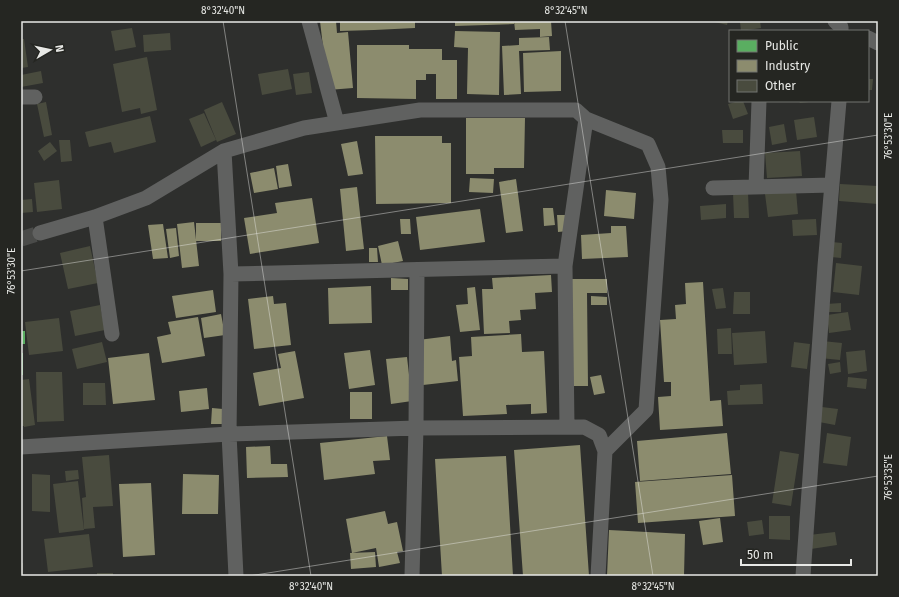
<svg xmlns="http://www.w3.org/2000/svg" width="899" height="597" viewBox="0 0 899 597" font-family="'Fira Sans',sans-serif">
  <rect width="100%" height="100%" fill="#2e2f2d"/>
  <path fill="#5aae61" d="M21,331H25V344H21Z
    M21,353H23V375H21Z"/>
  <path fill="#8c8c6e" d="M320,21H336L337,33L348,32L353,88L328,90Z
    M340,21H415V28L374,30L340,31Z
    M455,21H514V24L455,26Z
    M514,21H551L552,36L540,37V29L515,30Z
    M455,31L500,32L499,95L467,94L468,48L454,47Z
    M549,37L550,50L519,51L521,94L504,95L502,46L519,45V38Z
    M357,45H409V49H442V60H457V99H436V74H426V80H416V99L357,98Z
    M561,51V91L524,92L523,53Z
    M466,118H525L524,168H494V174H466Z
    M375,136H442V143H451V203L376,204Z
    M357,141L363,174L348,176L341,144Z
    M288,164L292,186L279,188L276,166Z
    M274,168L278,189L254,193L250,173Z
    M470,178L494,179L493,193L469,192Z
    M516,179L523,231L506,233L499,182Z
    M357,187L364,249L346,251L340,189Z
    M606,190L636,193L634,219L604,216Z
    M312,198L319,243L250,254L244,218L277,213L275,203Z
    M543,208H553L555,225L544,226Z
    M480,209L485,242L420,250L416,217Z
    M557,215H567L568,231L558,232Z
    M400,219H410L411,234H401Z
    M194,222L199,266L182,268L177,224Z
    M196,223H221V241H196Z
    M163,224L168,258L153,259L148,225Z
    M611,226H626L628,257L582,259L581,235L611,233Z
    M176,228L179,256L170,258L166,229Z
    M398,241L403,261L382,265L378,246Z
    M369,248H377L378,262H369Z
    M551,275L552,292L535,293L536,309L520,310L521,320L509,321L510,333L484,334L482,289H493L492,278Z
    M391,278L408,279V290H391Z
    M566,279H607V293H587L588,386H567Z
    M703,282L710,401L721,400L723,426L660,430L658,397L671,396V382H664L660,320L676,319L675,305L686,304L685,283Z
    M371,286L372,323L329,324L328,288Z
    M475,287L480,330L460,332L456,305L468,304L467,288Z
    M213,290L216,312L176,318L172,296Z
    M273,296L274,304L286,303L291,345L254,349L248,299Z
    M591,296L607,297V305H591Z
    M221,314L225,335L204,338L201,318Z
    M198,317L205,356L162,363L157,337L171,334L168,322Z
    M521,334L522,352L544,351L547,413L531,414V404L506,405L507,414L463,416L459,357L472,356L471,337Z
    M450,336L452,361L456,360L458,381L423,385L418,340Z
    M370,350L375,385L349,389L344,353Z
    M295,351L304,398L259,406L253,373L281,368L278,354Z
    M149,353L155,400L113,404L108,358Z
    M407,357L412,401L391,404L386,359Z
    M601,375L605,393L594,395L590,377Z
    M207,388L209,409L181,412L179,391Z
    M350,392H372V419H350Z
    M212,408L223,409L222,424H211Z
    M727,433L731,474L640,481L637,441Z
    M387,436L390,460L373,461L375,474L324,480L320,443Z
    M580,445L589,576H523L514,450Z
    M270,446L271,464H287L288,477L247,478L246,447Z
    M506,456L513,576H442L435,459Z
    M183,474L219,475L218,514H182Z
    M732,475L735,516L638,523L635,482Z
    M151,483L155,555L123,557L119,484Z
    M385,511L388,524L397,522L403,551L397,552L400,563L379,567L376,548L352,553L346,519Z
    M720,518L723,542L703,545L699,521Z
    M609,530L685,534L684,576H607Z
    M375,552L376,567L351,569L350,553Z"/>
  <path fill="#494b3e" d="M711,21H728L727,25Z
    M749,21H760L761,28L741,31L740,22Z
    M132,28L136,47L115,51L111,31Z
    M170,33L171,50L144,52L143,35Z
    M21,39H24L28,67L21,68Z
    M147,57L157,110L141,114L140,108L122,112L113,64Z
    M288,69L292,89L262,95L258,74Z
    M41,71L43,83L21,87V75Z
    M309,72L312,93L296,95L293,74Z
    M868,79H873L872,90H868Z
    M739,101H743L748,114L733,119L728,104Z
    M799,101H809V102L800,103Z
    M46,102L52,135L44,137L37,104Z
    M222,102L236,134L217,142L204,110Z
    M204,113L216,140L201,147L189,119Z
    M150,116L156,142L114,153L111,142L89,147L85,132Z
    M814,117L817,137L797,140L794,120Z
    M784,124L787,142L772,145L769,127Z
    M722,130H743V143H723Z
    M59,140H70L72,161L61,162Z
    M50,142L57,151L44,161L38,151Z
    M800,151L802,176L767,178L765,153Z
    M59,180L62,209L37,212L34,183Z
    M840,184L878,186V204L839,201Z
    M796,191L798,214L768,217L765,194Z
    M748,192L749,218H734L733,193Z
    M32,199L33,212L21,213V200Z
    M726,204V218L701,220L700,206Z
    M816,219L817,235L793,236L792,220Z
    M832,242L842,243L841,258L831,257Z
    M90,246L98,283L68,289L60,253Z
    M836,263L862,266L859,295L833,292Z
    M723,288L726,308L716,309L712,289Z
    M734,292H750V314H733Z
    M841,303V312H827L826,304Z
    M100,305L105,330L75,336L70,311Z
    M848,312L851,330L829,333L827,315Z
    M59,318L63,351L29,355L25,322Z
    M731,328L732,354H718L717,329Z
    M765,331L767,363L734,365L732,333Z
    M822,341L842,343L840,360L820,358Z
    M102,342L107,362L77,369L72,349Z
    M794,342L810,344L807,369L791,367Z
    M865,350L867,371L848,374L846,352Z
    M840,362L841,372L830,374L828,364Z
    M36,372H62L64,421L37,422Z
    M848,377L867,379L866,389L847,387Z
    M29,379L35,425L24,427V426H21V380Z
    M83,383H105L106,405H83Z
    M762,384L763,404L728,405L727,391L740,390V385Z
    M822,407L838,409L835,425L819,422Z
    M827,433L851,437L847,466L823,463Z
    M780,451L799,454L791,506L772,503Z
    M109,455L113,506L93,507L95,528L84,529L82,498L86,497L82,457Z
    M78,470L79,479L66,481L65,471Z
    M32,474L50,475V512L32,511Z
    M78,481L84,530L59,533L53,484Z
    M769,516H790V540L769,539Z
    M762,520L764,534L749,536L747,522Z
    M835,532L837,545L811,549L809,535Z
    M89,534L93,567L48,572L44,539Z
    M21,563H23V576H21Z
    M97,573H113V576H97Z"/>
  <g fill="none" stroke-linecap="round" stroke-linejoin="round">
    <path stroke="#4a4b49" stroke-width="15" stroke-dasharray="15 8" stroke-linecap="butt" d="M21,239L40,233"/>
    <path stroke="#606160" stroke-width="15" d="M309,21L337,123
      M835,21L841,27V31
      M868,38L878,43
      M21,97H35
      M586,119L648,144L658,167L661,200L646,410L605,451
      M224,151L231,274L229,434L236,576
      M756,187L759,101
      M713,188L832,185
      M95,217L112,334
      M40,233L95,217L146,198L224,151L304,128L420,110H576L586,119L565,266L567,427
      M417,270L416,428L584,427L599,435L605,451L598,576
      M231,274L565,266
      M21,447L229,434L416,428L412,576
      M803,576L825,266L839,101"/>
  </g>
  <path fill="none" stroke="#e8e9e6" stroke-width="1" stroke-opacity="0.45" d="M223,21L311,576M565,21L653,576M21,271L878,135M249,576L878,476"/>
  <rect width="899" height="597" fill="none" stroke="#252622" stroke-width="44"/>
  <rect x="729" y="30" width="140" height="72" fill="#252622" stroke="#737470"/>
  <rect x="737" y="40" width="20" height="12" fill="#5aae61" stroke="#737470"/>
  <text x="765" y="50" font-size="12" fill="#e8e9e6">Public</text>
  <rect x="737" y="60" width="20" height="12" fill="#8c8c6e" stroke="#737470"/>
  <text x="765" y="70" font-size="12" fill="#e8e9e6">Industry</text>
  <rect x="737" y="80" width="20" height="12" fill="#494b3e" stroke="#737470"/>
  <text x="765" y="90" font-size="12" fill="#e8e9e6">Other</text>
  <g transform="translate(50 50) rotate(81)" stroke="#252622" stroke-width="3" paint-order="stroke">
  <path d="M0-3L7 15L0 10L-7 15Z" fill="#e8e9e6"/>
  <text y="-6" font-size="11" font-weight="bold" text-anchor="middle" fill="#e8e9e6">N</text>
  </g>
  <path d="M741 559v6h110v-6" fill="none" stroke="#e8e9e6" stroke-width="2"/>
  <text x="747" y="559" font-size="12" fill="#e8e9e6" stroke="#252622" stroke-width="3" paint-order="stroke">50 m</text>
  <rect x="22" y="22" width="855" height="553" fill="none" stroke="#e8e9e6" stroke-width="1.5"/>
  <g font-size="10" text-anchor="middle" fill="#e8e9e6">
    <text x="223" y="14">8°32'40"N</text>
    <text x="566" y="14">8°32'45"N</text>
    <text transform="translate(888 136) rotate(-90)" y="4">76°53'30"E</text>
    <text transform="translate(11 271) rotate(-90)" y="4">76°53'30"E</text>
    <text transform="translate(888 477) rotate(-90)" y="4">76°53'35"E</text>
    <text x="311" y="590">8°32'40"N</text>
    <text x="653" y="590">8°32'45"N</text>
  </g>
</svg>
